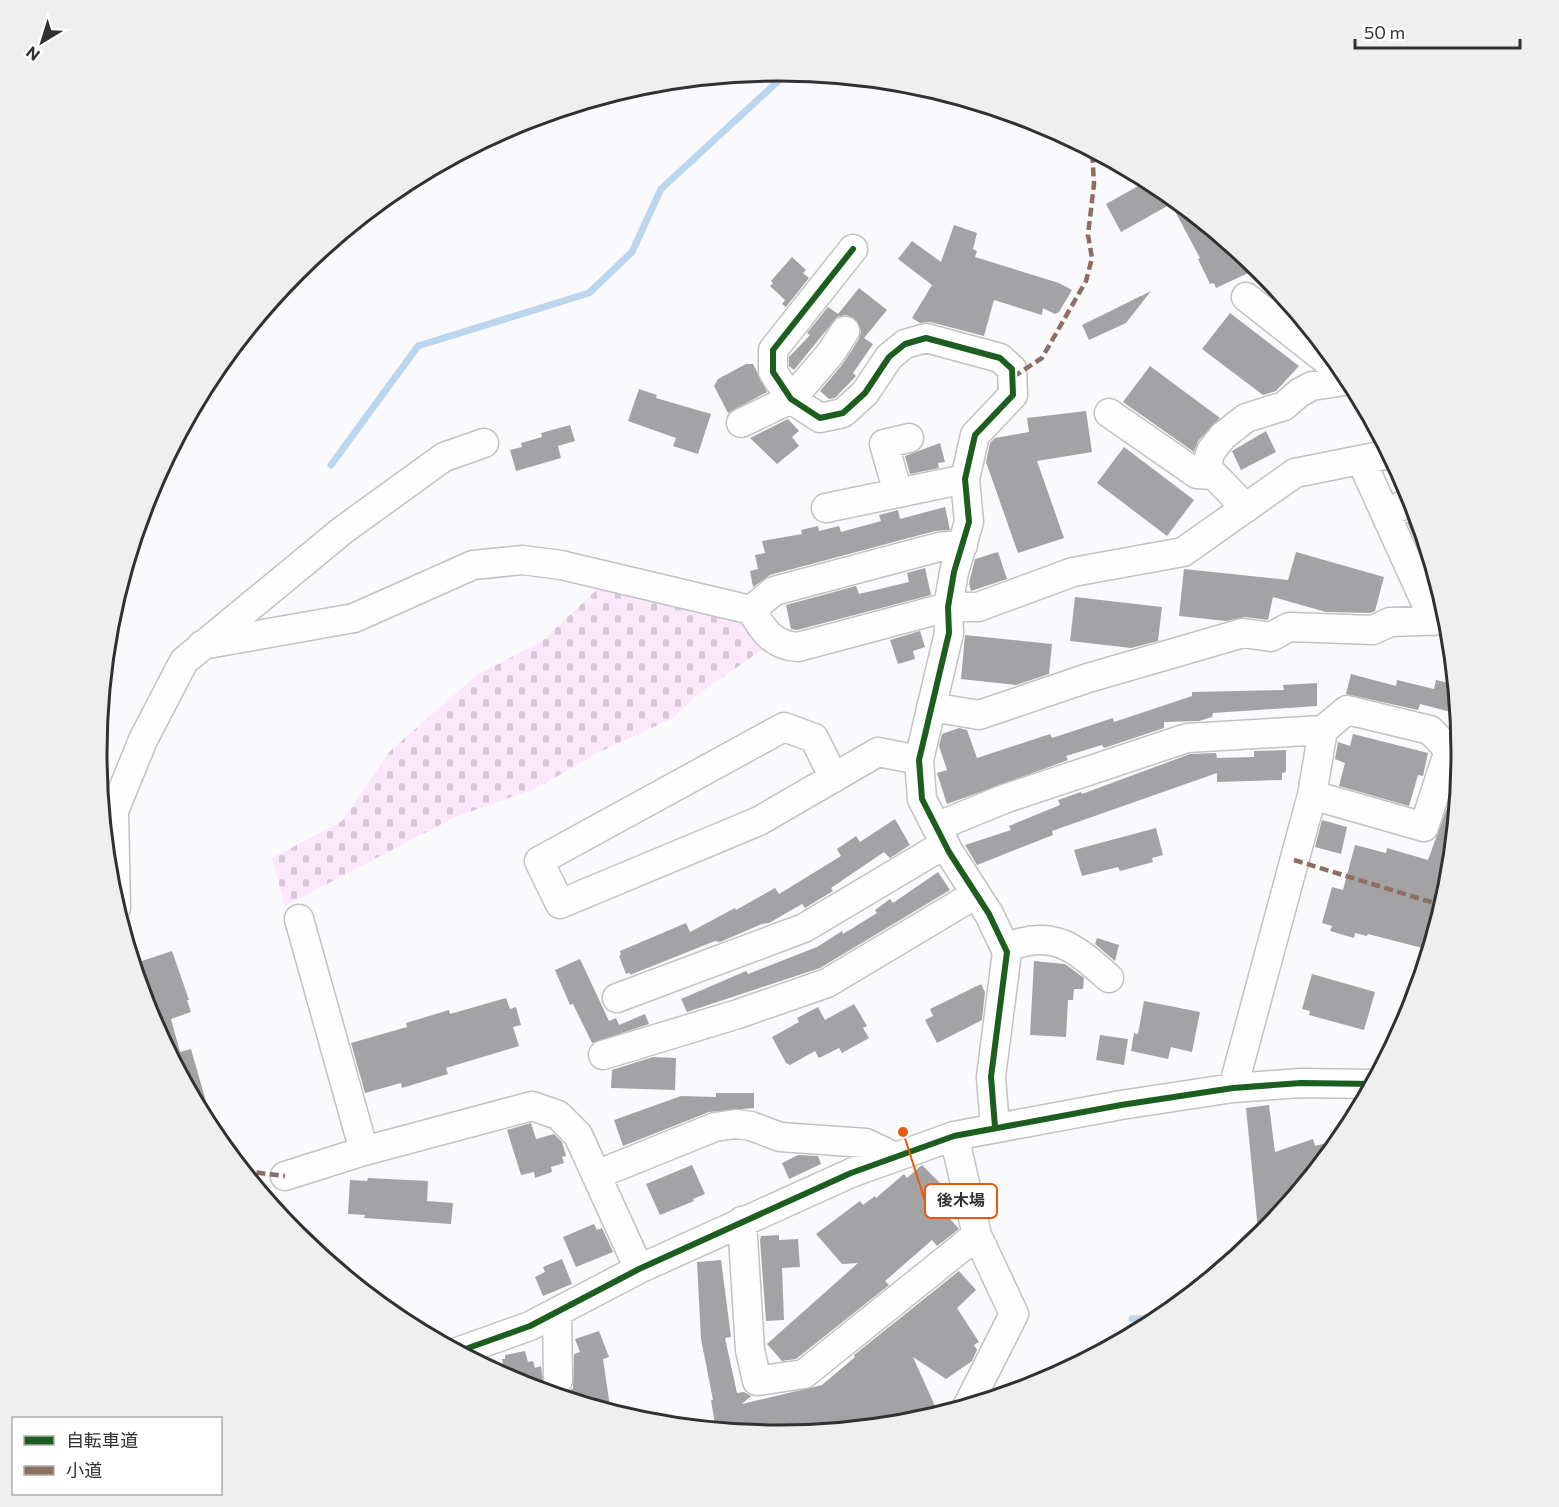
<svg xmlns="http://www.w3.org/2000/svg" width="1559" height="1507" viewBox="0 0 1559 1507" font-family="Commissioner,'Noto Sans JP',sans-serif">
  <defs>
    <pattern id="cemetery-stones" width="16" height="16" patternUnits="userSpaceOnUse" patternTransform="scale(1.5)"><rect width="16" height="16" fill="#fbe8fa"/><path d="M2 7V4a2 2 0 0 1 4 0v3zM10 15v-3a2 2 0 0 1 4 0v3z" fill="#d8c7d7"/></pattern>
  </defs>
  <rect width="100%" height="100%" fill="#fafafd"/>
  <path fill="url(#cemetery-stones)" d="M604,583L734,606L769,645L697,695L673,718L597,753L537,788L453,818L285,906L272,858L342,821L391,750L477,675L542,641Z"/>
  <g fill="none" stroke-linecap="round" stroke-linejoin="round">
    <path stroke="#bcd6ed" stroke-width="7" d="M331,465L418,346L589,293L632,252L661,189L789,71
      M1132,1319L1163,1318"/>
  </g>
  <path fill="#a3a3a5" d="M1149,180L1159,186L1259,268L1216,288L1214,283L1210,284L1198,259L1200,258L1171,204L1121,232L1106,204Z
    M954,225L977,233L973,249L977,251L975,257L1059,283L1072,290L1059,312L1055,314L1043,308L1042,315L994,300L984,336L930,322L920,323L912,318L932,285L898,259L912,241L941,262Z
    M792,257L806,270L803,273L809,278L786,307L782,304L785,300L770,286L773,283L771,281Z
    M859,288L887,310L864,338L873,344L853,373L856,376L835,398L829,399L820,391L842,365L859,339L861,331L854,318L846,315L837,317L794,370L789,366V357L810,335L807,333L828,307L838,314Z
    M1151,291L1126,323L1089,340L1082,325Z
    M1230,313L1299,366L1276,391L1263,395L1202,349Z
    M746,364H753L767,392L728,413L714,386L718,379Z
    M1150,366L1220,418L1198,441L1194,452L1123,402Z
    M639,389L657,395L656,398L711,414L698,454L673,446L676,438L628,421Z
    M1086,411L1092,452L1037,461L1064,538L1018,553L986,462L990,443L995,438L1029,432L1027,418Z
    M788,419L799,431L792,437L799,446L777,464L750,438Z
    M570,425L575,441L558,446L561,458L516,471L510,450L522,447L521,443L542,437L541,433Z
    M1266,431L1276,452L1241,470L1232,451Z
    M940,443L945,462L938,463L939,468L910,474L905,456Z
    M1124,447L1194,500L1167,536L1097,483Z
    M945,507L950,530L935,531L770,575L753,587L750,571L758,569L755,555L765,553L762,541L802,534L801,530L818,526L819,531L839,526L841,532L881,521L879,515L898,510L900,519Z
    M1418,517L1433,567L1428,569L1407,522Z
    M998,552L1007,579L971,591L969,583L975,559Z
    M1296,552L1384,577L1375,611L1370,613L1326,612L1273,597L1268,620L1245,617L1226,621L1179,616L1184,569L1288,580Z
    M925,568L931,595L797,630L791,629L786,605L856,586L859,594L909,582L907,573Z
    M1075,597L1162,607L1158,641L1131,648L1070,641Z
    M920,631L925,647L913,651L915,659L898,664L890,640Z
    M965,635L1052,644L1049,674L1016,685L961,679Z
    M1351,674L1396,686L1397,680L1434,689L1436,680L1456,685L1459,714L1420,704L1418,710L1346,694Z
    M1317,683V706L1213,713L1212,717L1199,721L1164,722V728L1104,748L1102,745L1066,756L1068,760L947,804L937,773L947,770L939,746L942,734L959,728L967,730L977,758L1050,734L1052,738L1113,718L1114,722L1192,696V692L1284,690L1283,685Z
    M1353,734L1428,753L1423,776L1418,775L1409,806L1339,786L1345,763L1335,759L1338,742L1350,746Z
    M1286,750V772L1282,773V780L1217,782V773L1052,831L1053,835L977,865L965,845L1011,830L1009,826L1060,805L1058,800L1081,792L1082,794L1190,754L1216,753L1217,758L1254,757V751Z
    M1455,786L1459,787L1449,887L1430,950L1368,934L1367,936L1355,933L1354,938L1330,931L1332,926L1322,923L1332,887L1343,890L1355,845L1386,853L1387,848L1428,860Z
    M895,819L910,845L890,858L884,852L831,888L833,891L805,908L802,904L769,923L762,924L720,942L715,941L630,975V973L626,974L619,956L621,955L620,951L686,923L690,932L735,908L736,910L775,888L779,894L841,856L837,849L856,836L860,842Z
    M1322,820L1347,827L1341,854L1315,847Z
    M1156,828L1163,855L1152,858L1153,862L1120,871L1118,867L1082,876L1074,850Z
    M938,872L950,890L820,968L687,1012L681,999L746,971L748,974L817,947L842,931L843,934L877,913L875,910L890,899L893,903Z
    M1097,938L1119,945L1115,961L1095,944Z
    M172,951L189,1000H187L191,1012L171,1019L180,1052L191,1049L209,1112L202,1115L148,1015L133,964Z
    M580,959L609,1021L616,1018L619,1025L645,1014L649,1024L592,1043L573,1004L570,1005L555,970Z
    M1034,961L1065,964L1084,978L1083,989H1074L1073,1000H1068L1066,1037L1030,1035Z
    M1312,974L1375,992L1364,1030L1309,1015L1310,1011L1302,1009Z
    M981,984L985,992L982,1020L937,1043L925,1020L933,1016L930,1009Z
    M506,998L510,1009L516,1007L521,1025L513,1027L519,1046L446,1068L448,1074L402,1088L401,1083L365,1093L351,1043L407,1027L406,1023L449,1010L450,1014Z
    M1144,1001L1200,1012L1192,1052L1171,1047L1168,1059L1131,1051L1134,1033L1138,1034Z
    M854,1004L867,1026L863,1028L869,1038L842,1053L839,1048L819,1058L815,1051L790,1065L786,1063L772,1037L799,1022L797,1018L818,1007L825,1020Z
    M1100,1035L1128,1039L1124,1065L1096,1060Z
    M653,1057L676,1058L675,1090L611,1088L612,1070Z
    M716,1093H754V1108L709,1112L623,1146L614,1120L681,1096L716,1097Z
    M1269,1105L1275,1152L1313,1139L1315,1146L1342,1139L1259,1240L1246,1108Z
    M531,1123L536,1139L554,1134L562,1142L566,1156L562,1157L564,1163L551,1167L552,1172L535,1178L534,1172L521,1175L507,1130Z
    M798,1155L818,1156L821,1164L789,1179L782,1163Z
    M692,1165L705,1194L693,1199L694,1201L660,1215L646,1184Z
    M922,1165L942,1185L930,1196L959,1229L937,1246L932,1240L885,1281L889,1285L796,1359L782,1361L767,1344L858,1263L842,1264L816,1234L860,1201L863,1205L875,1196L876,1198L904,1174L907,1178Z
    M368,1178L428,1181L427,1201L453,1203L451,1224L364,1218L365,1215L348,1214L350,1180L367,1181Z
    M594,1224L597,1230L602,1228L613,1252L576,1267L563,1237Z
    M779,1235V1240L798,1239L800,1267L782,1268L784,1320L766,1321L760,1240L761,1236Z
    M562,1259L572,1284L543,1296L535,1277L545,1272L543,1267Z
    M721,1260L731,1337L725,1338L737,1393L744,1392L751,1396L742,1404L822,1385L855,1357L854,1355L959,1271L976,1290L957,1308L979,1342L974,1345L977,1350L972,1361L946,1379L913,1357L935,1406L913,1416L916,1422L779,1436L716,1430L711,1400H713L701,1339L697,1262Z
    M599,1331L609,1357L603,1359L611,1413L557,1396L566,1394L573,1388L574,1354L580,1352L575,1339Z
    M525,1351L528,1362L533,1361L535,1368L541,1366L544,1388L549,1394L506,1378L502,1359H505V1355Z"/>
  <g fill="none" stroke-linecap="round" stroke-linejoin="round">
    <g stroke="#c2c2c5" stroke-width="31">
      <path id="minor" d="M853,249L773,350V372L791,399L820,418L843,413L865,393L889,357L905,344L926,338L1000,358L1012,369L1013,395L975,435L965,479L969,522L954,572L948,607L949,633L919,760L922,799L949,852L989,914L1007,952L991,1077L995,1127
        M1246,297L1349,378
        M1109,413L1197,474L1214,475L1246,508
        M741,423L791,399L830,354L845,331
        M1361,460L1434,621
        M1204,474L1211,451L1223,436L1246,418L1284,406L1299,393L1312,386L1351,380
        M898,493L884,444L909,438
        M826,508L965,479
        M1385,513L1413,501
        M751,610C763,630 773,646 798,647L948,607H978L1073,572L1183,552L1295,473L1390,454
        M202,645L354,618L473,565L523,560L561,565L751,610L774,591L939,547L963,545
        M931,707L979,715L1088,678L1243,633L1271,637L1289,627L1373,630L1390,622L1449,620
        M834,778L814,738L784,727L539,861L560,904L759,821L878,752L919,760
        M936,827L1004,799L1187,738L1323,730
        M116,908L114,811L143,740L184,661L343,530L444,457L484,443
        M299,919L364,1151
        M1005,948C1053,928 1074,947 1109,978
        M617,998L804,928L945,844
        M603,1055L738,1014L827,983L976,894
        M1233,1088L1312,795L1323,730L1347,710L1430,730L1449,750L1424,827L1312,795
        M954,1136L977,1235L1014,1314L967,1407
        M596,1175L715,1127L736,1124L751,1126L780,1137L866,1143L895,1157
        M285,1176L364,1151L532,1106L558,1115L578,1135L639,1269
        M742,1221L750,1350L757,1381L804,1374L977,1235
        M557,1312L558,1380
        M457,1352L530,1326L639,1269L851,1173L954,1136L1121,1105L1233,1088L1301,1083L1374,1084"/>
    </g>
    <use href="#minor" stroke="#fefeff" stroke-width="28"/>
    <path stroke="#8d6e63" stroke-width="4.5" stroke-dasharray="9 4.5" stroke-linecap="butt" d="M1013,377L1042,358L1086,281L1092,258L1088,235L1094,184L1092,150
      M1294,860L1444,906
      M243,1171L285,1176"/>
    <g stroke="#fff" stroke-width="10">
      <path id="cycleway" d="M853,249L773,350V372L791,399L820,418L843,413L865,393L889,357L905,344L926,338L1000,358L1012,369L1013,395L975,435L965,479L969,522L954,572L948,607L949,633L919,760L922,799L949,852L989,914L1007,952L991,1077L995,1127
        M457,1352L530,1326L639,1269L851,1173L954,1136L1121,1105L1233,1088L1301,1083L1374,1084"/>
    </g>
    <use href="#cycleway" stroke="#1b5e20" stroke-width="6"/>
  </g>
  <path d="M0 0H1559V1507H0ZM107 753a672 672 0 1 1 1344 0a672 672 0 1 1-1344 0Z" fill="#efefef" fill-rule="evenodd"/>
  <path fill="none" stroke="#313134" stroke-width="3" d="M107 753a672 672 0 1 1 1344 0a672 672 0 1 1-1344 0Z"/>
  <path fill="none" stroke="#e8590c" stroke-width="2" d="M903 1132L925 1201"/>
  <circle fill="#e8590c" stroke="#fff" stroke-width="2" cx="903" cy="1132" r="6"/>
  <rect fill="#fff" stroke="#e8590c" stroke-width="2" x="925" y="1184" width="72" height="34" rx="6"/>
  <g font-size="16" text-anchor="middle" font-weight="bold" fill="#313134">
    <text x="961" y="1206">後木場</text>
  </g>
  <rect x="12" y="1417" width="210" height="78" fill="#ffffff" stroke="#adadae" stroke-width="1.5"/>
  <rect x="24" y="1436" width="30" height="9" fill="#1b5e20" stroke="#adadae" stroke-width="1.5"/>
  <text x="66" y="1447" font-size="18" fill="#313134">自転車道</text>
  <rect x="24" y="1466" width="30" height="9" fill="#8d6e63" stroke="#adadae" stroke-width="1.5"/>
  <text x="66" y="1477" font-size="18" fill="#313134">小道</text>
  <g transform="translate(42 42) rotate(218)" stroke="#ffffff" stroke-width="4.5" paint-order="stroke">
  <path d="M0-4.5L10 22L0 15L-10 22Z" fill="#313134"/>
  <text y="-9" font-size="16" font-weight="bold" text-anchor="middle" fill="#313134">N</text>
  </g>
  <path d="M1355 39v9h165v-9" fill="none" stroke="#313134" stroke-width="3"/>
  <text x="1364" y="39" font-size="18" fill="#313134" stroke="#ffffff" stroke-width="4.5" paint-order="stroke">50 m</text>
</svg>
